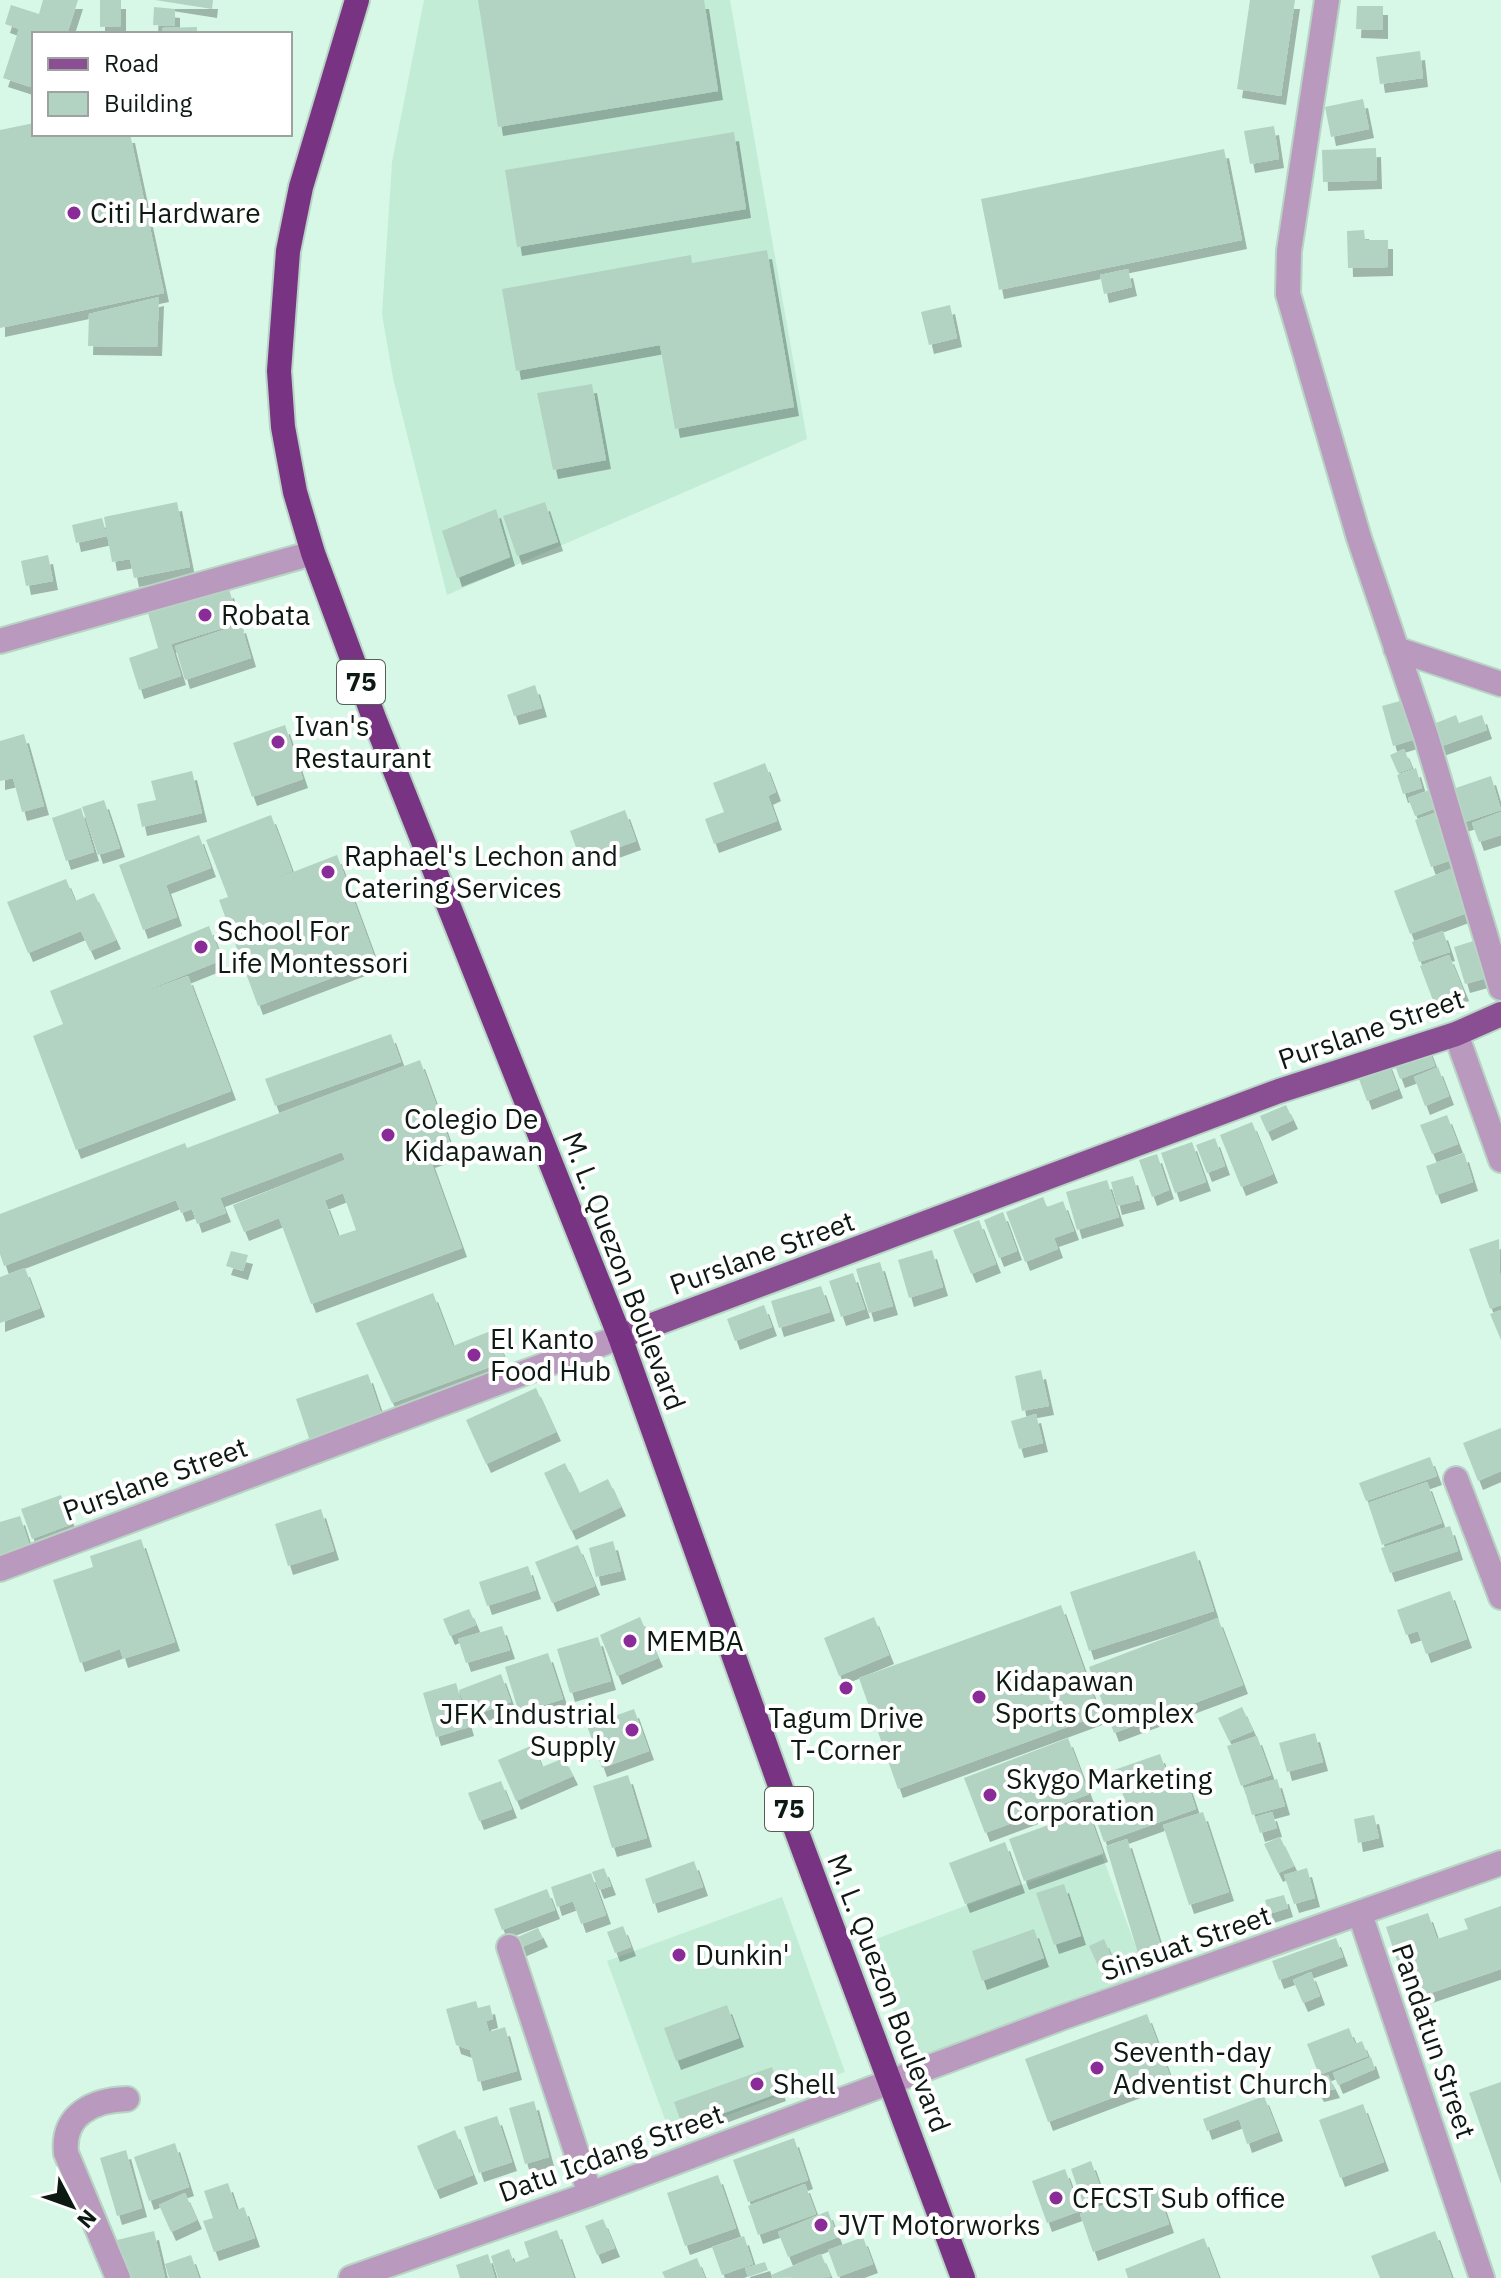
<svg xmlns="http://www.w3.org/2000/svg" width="1501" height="2278" viewBox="0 0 1501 2278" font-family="'IBM Plex Sans',sans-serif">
  <defs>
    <filter id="shadow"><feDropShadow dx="5" dy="9" stdDeviation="0" flood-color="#0004"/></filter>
  </defs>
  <rect width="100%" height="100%" fill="#d7f8e6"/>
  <path fill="#c3ecd7" d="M424,0H730L807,439L447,595L393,378L382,314L392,162Z
    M1102,1855L1148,1980L914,2067L868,1942Z
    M782,1897L845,2072L671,2136L607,1961Z"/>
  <path fill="#b3d3c2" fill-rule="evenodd" filter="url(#shadow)" d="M43,0H78L67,34H34V88L3,78L19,29L5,24L11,5L39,14Z
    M100,0H121V26L100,27Z
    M155,0H213L212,9Z
    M478,0H704L718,91L498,127Z
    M1250,0H1295L1281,96L1237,89Z
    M1357,6H1383V30L1356,29Z
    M154,7L175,9V26L153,25Z
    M197,27V34H163L162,28Z
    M1420,51L1423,78L1380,84L1376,57Z
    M1363,99L1369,129L1331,137L1325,107Z
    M34,123V134H130L164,293L0,328V130Z
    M1274,126L1279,159L1250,164L1244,131Z
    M734,132L746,209L517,247L505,170Z
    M1376,148L1377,180L1323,182L1322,150Z
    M1224,149L1242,240L999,290L981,199Z
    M1364,230L1365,240H1388V267L1348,268L1347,231Z
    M767,250L794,407L675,429L660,345L516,371L502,289L691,255L692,263Z
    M1128,269L1132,287L1104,294L1100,275Z
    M159,297L157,347L88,346L89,314Z
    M950,305L957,338L929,345L921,312Z
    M592,384L606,460L553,470L537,393Z
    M177,502L190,567L134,578L130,559L112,562L104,517Z
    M545,502L558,542L517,556L503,516Z
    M496,509L510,557L457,578L442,531Z
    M102,518L107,536L76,543L72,525Z
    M48,555L53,581L26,586L21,561Z
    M229,589L239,623L171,644L181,676L139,690L129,658L158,648L148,613Z
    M241,624L251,658L185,680L175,646Z
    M535,685L542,708L514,716L507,695Z
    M1411,698L1422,737L1393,746L1382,706Z
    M1456,715L1459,723L1482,715L1487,730L1439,747L1431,725Z
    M285,725L303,779L252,797L233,743Z
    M24,734L44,806L22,812L13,778L0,781V741Z
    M1404,749L1412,768L1398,773L1390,755Z
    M765,763L776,792L768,796L777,821L714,844L705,819L724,812L713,783Z
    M1416,768L1422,788L1403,794L1397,775Z
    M192,771L202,813L142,827L137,804L156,800L151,781Z
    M1491,776L1501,810L1462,823L1450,790Z
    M1432,789L1439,807L1415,816L1408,798Z
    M104,800L120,848L98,855L82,807Z
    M81,808L94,852L66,861L52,818Z
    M625,810L636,841L581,861L570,831Z
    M1440,811L1457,858L1431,867L1415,820Z
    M1501,812V835L1479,842L1472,823Z
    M271,815L292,871L247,890L337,855L376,961L258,1006L219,900L228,897L206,840Z
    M199,835L211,868L166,885L177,917L143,930L119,865Z
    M1456,867L1472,911L1410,934L1394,891Z
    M66,879L75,901L94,893L116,940L90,951L81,931L28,953L7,902Z
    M209,926L222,960L115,1003L188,976L231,1091L76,1150L33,1036L63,1024L50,991Z
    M1443,931L1450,952L1419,962L1412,942Z
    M1483,938L1494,976L1465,984L1454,947Z
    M1449,955L1464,992L1434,1003L1420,966Z
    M391,1034L401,1062L275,1106L265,1079Z
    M1427,1045L1435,1066L1400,1079L1392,1057Z
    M420,1060L453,1151L430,1159L462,1248L311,1304L279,1218L244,1232L233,1205L345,1160L342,1152L220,1198L226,1213L197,1224L192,1209L181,1213L176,1200L4,1266L0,1254V1214L185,1143L187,1148ZM343,1193L356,1230L338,1236L325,1201L310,1206Z
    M1387,1060L1398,1089L1367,1101L1356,1071Z
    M1438,1067L1449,1096L1425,1106L1414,1077Z
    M1286,1105L1293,1120L1267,1132L1260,1116Z
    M1447,1115L1458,1144L1432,1154L1420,1125Z
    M1252,1122L1273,1174L1241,1187L1220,1135Z
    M1215,1138L1225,1166L1207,1173L1196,1145Z
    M1192,1142L1206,1182L1175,1193L1161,1153Z
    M1464,1153L1473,1182L1436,1195L1426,1166Z
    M1157,1154L1169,1190L1152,1197L1139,1160Z
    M1133,1176L1140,1200L1117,1206L1111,1182Z
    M1107,1180L1119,1217L1077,1230L1066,1192Z
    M1043,1197L1047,1207L1063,1201L1074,1231L1054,1238L1058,1249L1025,1262L1006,1212Z
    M1003,1212L1017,1251L999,1258L984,1220Z
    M979,1220L996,1264L971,1274L953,1230Z
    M1499,1239L1501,1305L1490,1309L1469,1249Z
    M932,1250L943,1287L909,1298L898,1260Z
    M231,1251L248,1255L243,1271L226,1266Z
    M880,1262L893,1306L869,1313L856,1269Z
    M25,1268L40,1308L0,1323V1277Z
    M853,1273L865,1309L841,1317L829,1281Z
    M821,1286L830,1312L779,1328L771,1301Z
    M433,1293L453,1346L493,1330L506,1361L392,1403L356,1323Z
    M764,1305L772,1327L735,1341L727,1319Z
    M1501,1310V1340L1490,1314Z
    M1041,1370L1049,1406L1022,1411L1015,1376Z
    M368,1374L384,1422L312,1447L296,1399Z
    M536,1388L556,1432L486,1464L466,1420Z
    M1036,1414L1043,1443L1019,1449L1011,1421Z
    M1501,1428V1471L1478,1481L1463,1443Z
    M1430,1457L1437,1476L1366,1501L1359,1483Z
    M565,1463L579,1493L608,1479L621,1507L571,1531L544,1473Z
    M1427,1482L1442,1523L1382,1545L1368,1503Z
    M61,1495L72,1524L32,1539L21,1509Z
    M321,1509L334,1551L288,1566L275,1524Z
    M20,1516L32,1553L0,1563V1522Z
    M1450,1526L1458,1551L1390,1573L1381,1548Z
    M141,1539L175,1642L123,1659L120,1649L80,1663L53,1580L93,1567L90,1556Z
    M613,1541L621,1571L596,1577L589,1548Z
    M578,1545L595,1586L552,1603L535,1562Z
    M1195,1551L1214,1611L1089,1651L1070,1592Z
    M528,1566L536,1590L487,1606L479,1582Z
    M1450,1591L1467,1639L1426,1654L1418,1631L1406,1635L1397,1610Z
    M1061,1605L1100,1715L898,1789L859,1678Z
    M469,1609L476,1625L450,1636L443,1619Z
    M640,1617L658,1658L617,1676L600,1635Z
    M874,1617L889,1655L839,1676L824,1638Z
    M1218,1618L1243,1685L1114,1733L1089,1667Z
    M502,1626L510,1650L466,1663L458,1639Z
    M598,1637L611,1681L570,1693L557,1649Z
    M548,1653L563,1699L519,1713L505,1667Z
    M501,1674L511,1702L469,1717L459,1690Z
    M456,1683L469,1727L436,1737L423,1693Z
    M1242,1707L1253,1731L1229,1741L1218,1718Z
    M634,1709L649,1751L602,1768L587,1726Z
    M1315,1733L1323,1762L1287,1772L1279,1743Z
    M1257,1736L1271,1775L1241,1786L1227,1746Z
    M1068,1738L1089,1794L985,1833L964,1778Z
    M533,1745L542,1767L564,1758L573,1776L516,1801L498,1760Z
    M1160,1754L1172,1787L1187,1782L1196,1809L1104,1842L1094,1814L1126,1803L1114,1770Z
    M628,1775L647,1838L612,1848L593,1786Z
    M1277,1779L1285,1806L1252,1815L1244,1788Z
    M501,1781L512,1809L479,1821L468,1793Z
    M1088,1811L1103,1853L1024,1881L1009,1839Z
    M1203,1812L1229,1892L1189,1905L1163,1825Z
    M1272,1812L1277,1828L1260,1833L1255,1817Z
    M1374,1815L1379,1838L1358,1843L1354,1819Z
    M1280,1837L1294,1866L1278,1873L1264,1844Z
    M1127,1839L1162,1950L1139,1957L1106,1846Z
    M1005,1842L1020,1884L965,1904L949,1863Z
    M694,1861L703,1887L653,1904L645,1879Z
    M604,1868L611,1886L599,1890L592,1872Z
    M1307,1868L1315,1898L1294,1904L1284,1875Z
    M591,1873L606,1915L581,1924L573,1901L557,1907L551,1887Z
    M1064,1884L1081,1936L1054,1945L1036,1893Z
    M547,1889L555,1910L502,1930L494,1909Z
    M1284,1895L1288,1908L1269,1914L1265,1900Z
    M1501,1906V1969L1410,2000L1386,1927L1428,1913L1437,1939L1468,1929L1464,1919Z
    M623,1926L631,1947L615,1953L607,1932Z
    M538,1928L543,1938L515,1950L511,1940Z
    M1034,1929L1044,1958L982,1981L972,1951Z
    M1336,1938L1343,1957L1279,1980L1272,1961Z
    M1104,1939L1113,1960L1098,1966L1089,1946Z
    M1311,1972L1320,1996L1303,2003L1293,1980Z
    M476,2001L478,2008L490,2005L493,2019L486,2021L489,2032L505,2027L517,2071L478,2082L470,2050L456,2045L446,2009Z
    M727,2005L739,2038L676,2061L664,2028Z
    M1147,2014L1170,2076L1048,2122L1025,2059Z
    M1349,2028L1355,2044L1362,2041L1368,2056L1319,2075L1307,2044Z
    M1371,2057L1375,2069L1338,2085L1333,2073Z
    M772,2067L781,2092L683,2128L674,2102Z
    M1328,2075L1335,2089L1319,2093L1313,2082Z
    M1501,2082V2184L1469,2093Z
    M1264,2096L1278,2132L1247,2144L1239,2119L1207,2131L1203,2119Z
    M534,2101L549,2157L525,2164L509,2108Z
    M1363,2104L1384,2162L1340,2178L1319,2120Z
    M497,2116L512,2162L479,2173L464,2127Z
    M455,2130L473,2175L435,2190L417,2146Z
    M794,2138L808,2180L748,2202L733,2160Z
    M175,2143L189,2187L149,2201L134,2157Z
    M126,2150L142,2208L117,2216L100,2158Z
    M1091,2161L1104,2198L1084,2206L1071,2169Z
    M1065,2169L1080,2211L1047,2223L1032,2181Z
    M718,2175L736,2228L685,2246L667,2193Z
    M228,2183L237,2210L244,2207L255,2238L214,2252L203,2221L213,2218L204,2191Z
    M805,2184L816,2214L758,2235L748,2206Z
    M1156,2186L1169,2224L1093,2252L1080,2214Z
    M185,2193L197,2220L171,2232L159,2205Z
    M828,2211L838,2237L788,2257L778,2232Z
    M603,2219L615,2248L597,2255L585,2226Z
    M557,2230L574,2278H498L491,2256L509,2249L514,2263L529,2257L524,2242Z
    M154,2231L165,2278H126L117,2240Z
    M1435,2231L1452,2278H1380L1371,2256Z
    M744,2236L753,2264L722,2275L712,2247Z
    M863,2237L873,2264L838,2277L828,2250Z
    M1204,2238L1219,2278H1128L1125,2269Z
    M488,2254L495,2278H460L456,2265Z
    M821,2254L831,2277L773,2278L771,2275Z
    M191,2255L199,2278H169L165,2264Z
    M697,2258L705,2278H665L662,2272Z
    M765,2262L768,2270L748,2277L745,2268Z"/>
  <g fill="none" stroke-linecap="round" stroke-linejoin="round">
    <g stroke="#b7d4c4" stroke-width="28">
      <path id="minor" d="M1327,0L1289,251L1288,294L1359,538L1426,736L1501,988
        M0,641L313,553
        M1396,649L1501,684
        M1456,1034L1501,1160
        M1456,1479L1501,1597
        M0,1569L620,1337
        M1360,1914L1482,2278
        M509,1947L590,2194
        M118,2278L66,2153C62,2114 94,2100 127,2099
        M351,2278L590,2194L1061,2018L1501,1863"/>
    </g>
    <g stroke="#b7d4c4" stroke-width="28">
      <path id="major" d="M620,1337L1279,1091L1456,1034L1501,1014"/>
    </g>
    <g stroke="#b7d4c4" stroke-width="28">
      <path id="highway" d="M357,0L301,187L288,251L279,371L283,427L295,492L313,553L374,718L620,1337L789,1811L963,2278"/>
    </g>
    <use href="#minor" stroke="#ba99be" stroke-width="24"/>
    <use href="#major" stroke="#8a4f93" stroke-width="24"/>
    <use href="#highway" stroke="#783382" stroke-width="24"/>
  </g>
  <g fill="#892c97" stroke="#fff" stroke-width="3">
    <circle cx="74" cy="213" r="8"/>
    <circle cx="205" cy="615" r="8"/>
    <circle cx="278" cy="742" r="8"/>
    <circle cx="328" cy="872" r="8"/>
    <circle cx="201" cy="947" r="8"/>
    <circle cx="388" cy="1135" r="8"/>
    <circle cx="474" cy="1355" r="8"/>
    <circle cx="630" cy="1641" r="8"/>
    <circle cx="846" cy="1688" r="8"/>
    <circle cx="979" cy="1697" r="8"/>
    <circle cx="632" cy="1730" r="8"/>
    <circle cx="990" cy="1795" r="8"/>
    <circle cx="679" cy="1955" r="8"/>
    <circle cx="1097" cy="2068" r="8"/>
    <circle cx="757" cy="2084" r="8"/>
    <circle cx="1056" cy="2198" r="8"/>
    <circle cx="821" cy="2225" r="8"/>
  </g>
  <g text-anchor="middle" stroke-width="8" stroke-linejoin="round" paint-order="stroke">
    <g fill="#fff" stroke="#565e5a" stroke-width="2">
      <rect x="337" y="660" width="48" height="44" rx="6"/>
      <rect x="765" y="1787" width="48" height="44" rx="6"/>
    </g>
    <g font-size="26" font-weight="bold" fill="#0d1913">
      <text x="361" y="691">75</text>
      <text x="789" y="1818">75</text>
    </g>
    <g font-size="28" fill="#0d1913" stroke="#fff" text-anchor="start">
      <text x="90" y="223">Citi Hardware</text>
      <text x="221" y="625">Robata</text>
      <text x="294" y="736">Ivan's<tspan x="294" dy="32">Restaurant</tspan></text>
      <text x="344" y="866">Raphael's Lechon and<tspan x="344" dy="32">Catering Services</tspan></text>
      <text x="217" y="941">School For<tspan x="217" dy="32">Life Montessori</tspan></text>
      <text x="404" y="1129">Colegio De<tspan x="404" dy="32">Kidapawan</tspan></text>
      <text x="490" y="1349">El Kanto<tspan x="490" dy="32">Food Hub</tspan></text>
      <text x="646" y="1651">MEMBA</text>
      <text x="995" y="1691">Kidapawan<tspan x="995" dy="32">Sports Complex</tspan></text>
      <text x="616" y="1724" text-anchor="end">JFK Industrial<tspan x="616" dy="32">Supply</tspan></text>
      <text x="846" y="1728" text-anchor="middle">Tagum Drive<tspan x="846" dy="32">T-Corner</tspan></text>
      <text x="1006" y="1789">Skygo Marketing<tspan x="1006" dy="32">Corporation</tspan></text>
      <text x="695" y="1965">Dunkin'</text>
      <text x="1113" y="2062">Seventh-day<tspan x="1113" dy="32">Adventist Church</tspan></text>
      <text x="773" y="2094">Shell</text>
      <text x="1072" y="2208">CFCST Sub office</text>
      <text x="837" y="2235">JVT Motorworks</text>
    </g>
    <g font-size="28" fill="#0d1913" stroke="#fff">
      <text transform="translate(1371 1029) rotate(-19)" y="10">Purslane Street</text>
      <text transform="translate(762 1253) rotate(-20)" y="10">Purslane Street</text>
      <text transform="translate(624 1271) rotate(69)" y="10">M. L. Quezon Boulevard</text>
      <text transform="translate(155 1479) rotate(-20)" y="10">Purslane Street</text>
      <text transform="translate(1186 1943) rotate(-19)" y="10">Sinsuat Street</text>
      <text transform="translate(889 1993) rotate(69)" y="10">M. L. Quezon Boulevard</text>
      <text transform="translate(1434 2041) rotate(71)" y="10">Pandatun Street</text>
      <text transform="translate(611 2153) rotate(-20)" y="10">Datu Icdang Street</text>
    </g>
  </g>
  <rect x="32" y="32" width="260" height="104" fill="#ffffff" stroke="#9ea3a1" stroke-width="2"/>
  <rect x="48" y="58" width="40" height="12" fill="#8a4f93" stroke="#9ea3a1" stroke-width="2"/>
  <text x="104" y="72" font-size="24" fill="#0d1913">Road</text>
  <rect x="48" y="92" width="40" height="24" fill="#b3d3c2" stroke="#9ea3a1" stroke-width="2"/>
  <text x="104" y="112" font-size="24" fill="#0d1913">Building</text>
  <g transform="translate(72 2206) rotate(131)" stroke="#ffffff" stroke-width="6" paint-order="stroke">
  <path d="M0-6L14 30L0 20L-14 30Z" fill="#0d1913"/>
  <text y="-12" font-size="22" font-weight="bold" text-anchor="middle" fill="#0d1913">N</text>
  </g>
</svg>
